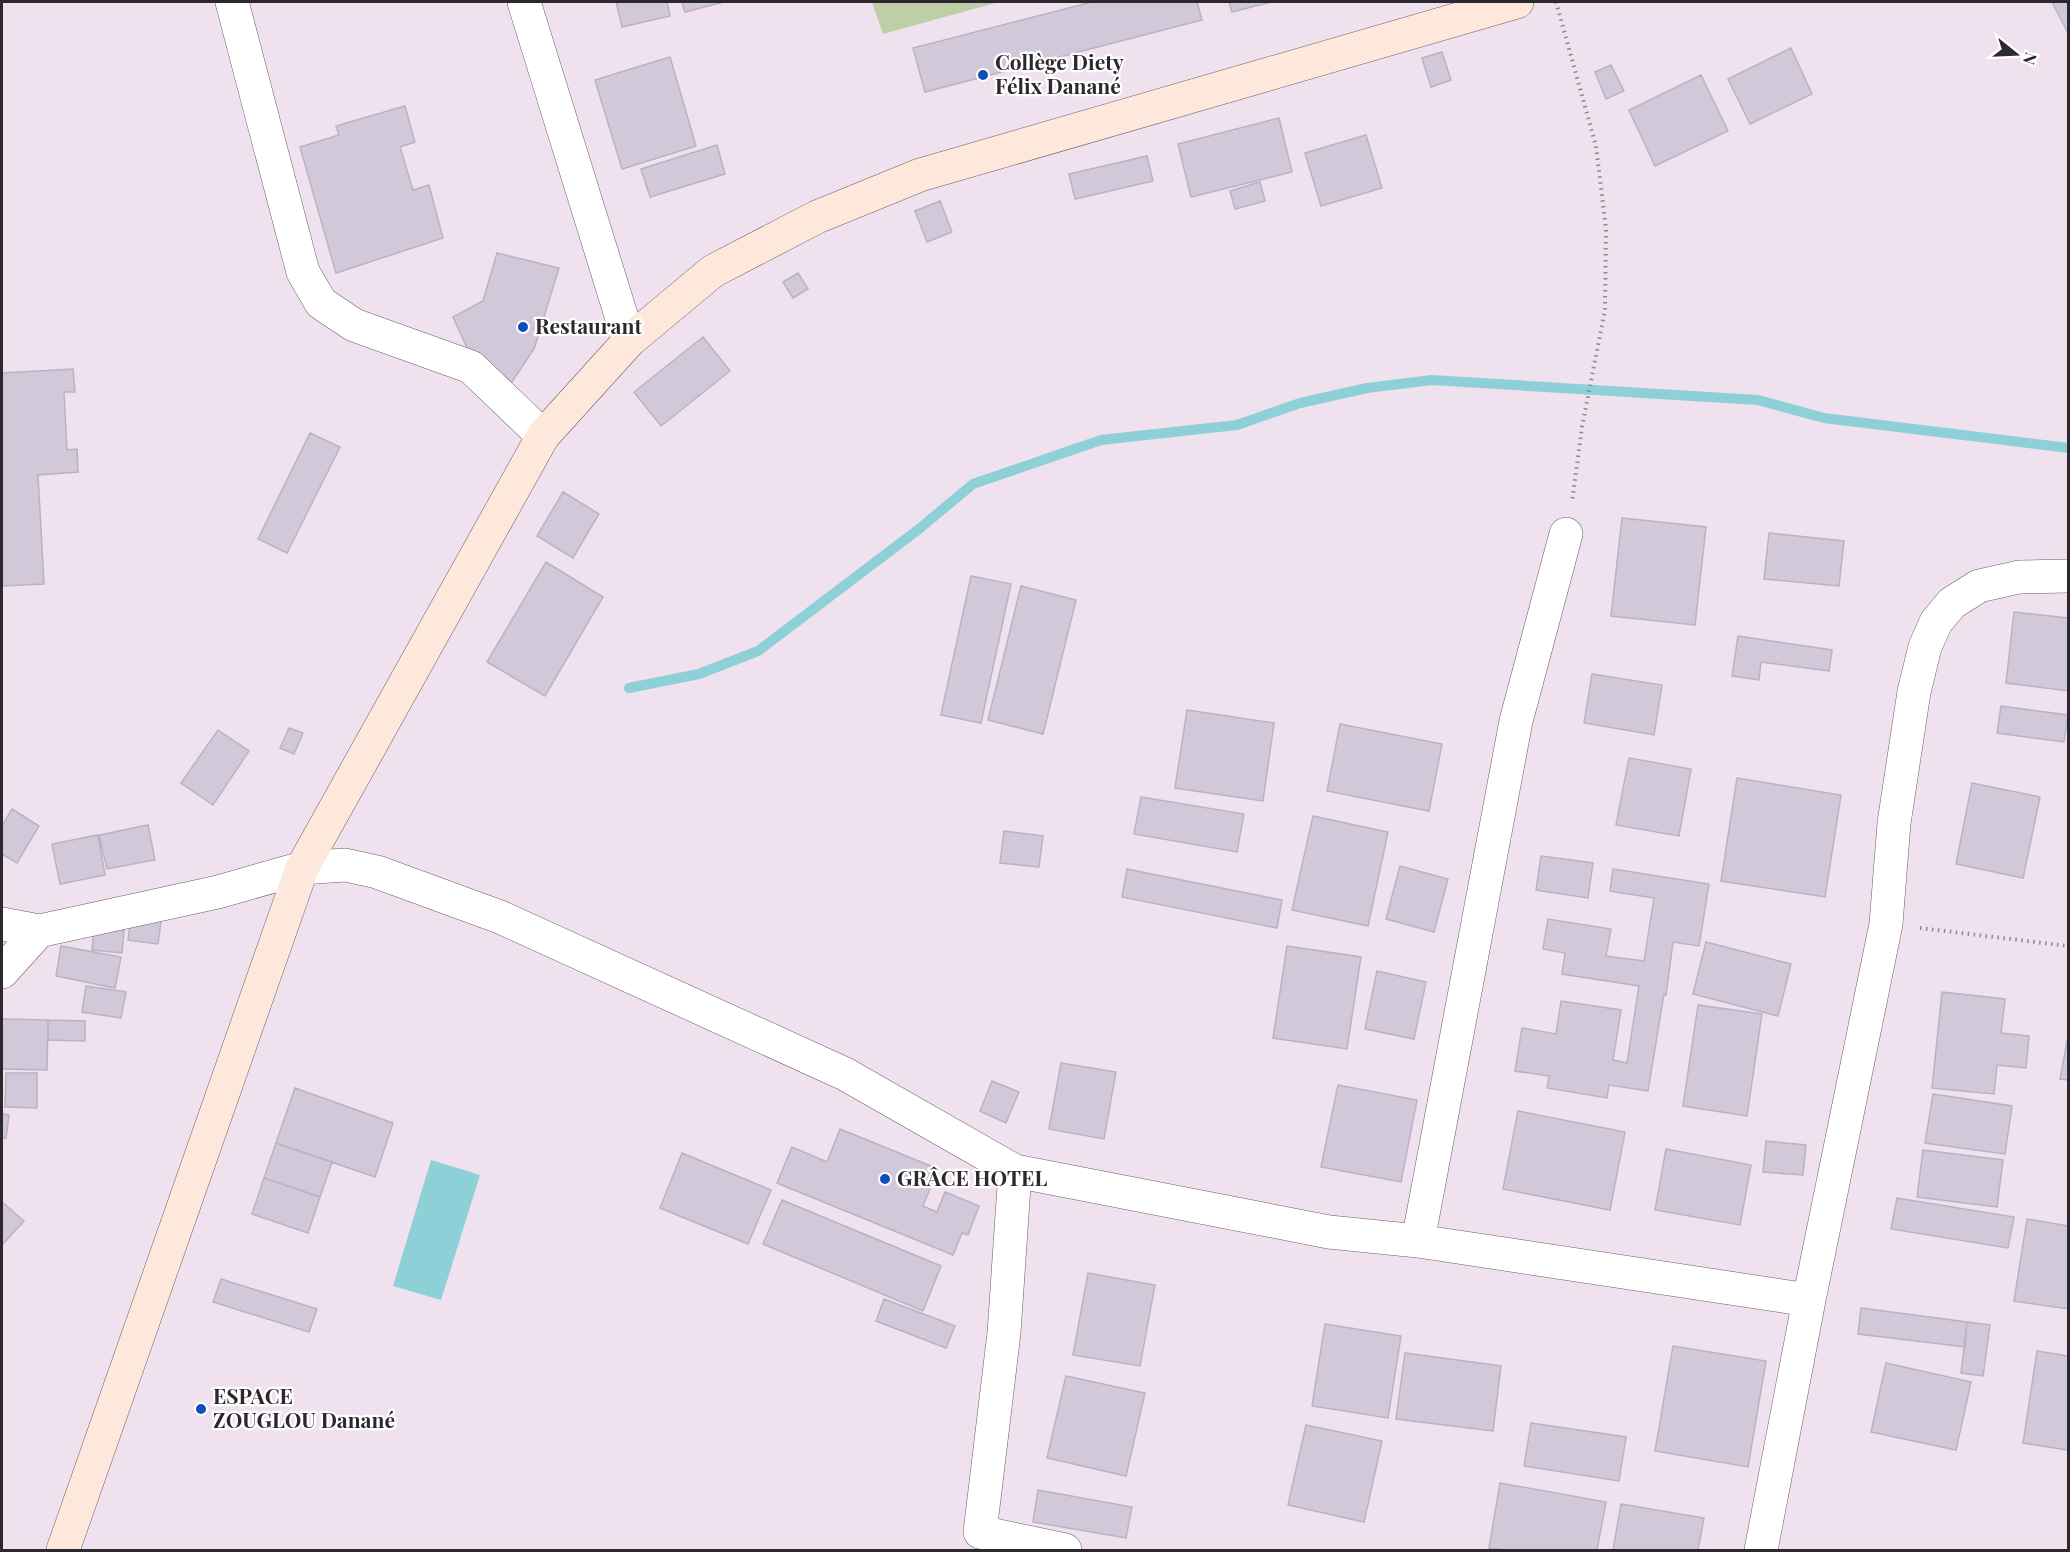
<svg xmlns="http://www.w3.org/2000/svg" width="2070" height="1552" viewBox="0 0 2070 1552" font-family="'Playfair Display',serif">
  <rect width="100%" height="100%" fill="#efe1ee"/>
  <path fill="#becfa8" d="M872,2H999L883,34Z"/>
  <path fill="#8dd0d7" d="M431,1160L480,1175L441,1300L393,1286Z"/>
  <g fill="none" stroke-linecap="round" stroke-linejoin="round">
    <path stroke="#8dd0d7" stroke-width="10" d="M629,688L699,674L758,651L919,529L973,484L1101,440L1237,425L1300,403L1367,388L1432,380L1758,400L1824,418L2068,448"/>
  </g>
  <path fill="#d1c9d9" stroke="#bab2c2" stroke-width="1.5" d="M616,2H667L670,16L622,27Z
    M682,2H724L685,12Z
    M1092,2H1197L1202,20L925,92L913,48Z
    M1229,2H1271L1232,12Z
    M2052,2H2068V33Z
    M1791,48L1812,94L1750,124L1728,79Z
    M1442,52L1451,80L1431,87L1422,58Z
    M670,57L696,146L622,169L595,80Z
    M1611,65L1624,91L1606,99L1595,72Z
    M1701,75L1728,131L1655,166L1629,110Z
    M405,106L415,142L400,147L413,190L429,185L443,238L336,273L300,147L339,135L336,126Z
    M1279,118L1292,172L1191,197L1178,144Z
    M1366,135L1382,188L1321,206L1305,153Z
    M717,145L725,174L650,197L641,169Z
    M1147,156L1153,181L1075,199L1069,174Z
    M1260,182L1265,201L1235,209L1230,191Z
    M940,201L952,232L927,242L915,211Z
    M497,253L559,268L534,349L503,395L470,354L453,317L483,301Z
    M798,273L808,289L793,298L783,282Z
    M703,337L730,371L661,426L634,392Z
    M73,369L75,392H64L67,450L77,449L78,472L38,475L44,584L2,586V373Z
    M310,433L340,447L287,553L258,539Z
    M563,492L599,514L573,558L537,536Z
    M1622,518L1706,527L1695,625L1611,616Z
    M1769,533L1844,541L1839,586L1764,579Z
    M546,562L603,597L545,696L487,662Z
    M971,576L1011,584L981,723L941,715Z
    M1021,586L1076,600L1043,734L988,720Z
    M2014,612L2068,618V691L2006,683Z
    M1738,636L1832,650L1829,671L1761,662L1759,680L1732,676Z
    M1592,674L1662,685L1654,735L1584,723Z
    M2001,706L2068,715L2064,742L1997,733Z
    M1187,710L1274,723L1263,801L1175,788Z
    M1340,724L1442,744L1429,811L1327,791Z
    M289,728L303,733L294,754L280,748Z
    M218,730L249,751L213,805L181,783Z
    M1629,758L1691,769L1679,836L1616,825Z
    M1737,778L1841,795L1825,897L1721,881Z
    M1972,783L2040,797L2023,878L1956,864Z
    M1141,797L1244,814L1237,852L1134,834Z
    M12,809L39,826L17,863L2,854V826Z
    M1313,816L1388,832L1368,926L1292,910Z
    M148,825L155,860L107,869L99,835Z
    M1004,831L1043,836L1039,867L1000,863Z
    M98,835L105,875L60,884L52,844Z
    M1541,856L1593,863L1588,898L1536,890Z
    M1400,866L1448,879L1434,932L1386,919Z
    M1127,869L1282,900L1277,928L1122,897Z
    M1613,869L1709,884L1699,946L1673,942L1666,995L1664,994L1648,1091L1609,1085L1607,1098L1547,1088L1549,1076L1515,1071L1522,1028L1556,1034L1561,1001L1621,1010L1613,1060L1627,1063L1639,986L1562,974L1565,953L1543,949L1548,919L1611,929L1606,956L1644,961L1654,898L1610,891Z
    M131,917L161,921L158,944L128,940Z
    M94,927L124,930L122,953L92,950Z
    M1706,942L1791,964L1778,1016L1693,994Z
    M61,946L121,957L115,988L56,976Z
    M1287,946L1361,957L1347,1049L1273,1038Z
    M1377,971L1426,982L1414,1039L1365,1029Z
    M86,986L126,992L121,1018L82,1012Z
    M1942,992L2005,999L2001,1033L2029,1036L2026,1068L1997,1065L1994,1094L1932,1088Z
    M1698,1005L1762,1014L1747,1116L1683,1106Z
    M2,1019L48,1020L47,1070L2,1069Z
    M48,1020L85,1021V1041L48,1040Z
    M2068,1036V1080L2060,1079Z
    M1061,1063L1116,1072L1104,1139L1049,1129Z
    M6,1073H37V1108L5,1107Z
    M992,1081L1019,1092L1006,1123L980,1111Z
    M1338,1085L1417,1100L1401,1182L1321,1167Z
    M295,1088L393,1123L375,1177L276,1143Z
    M1933,1094L2012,1106L2005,1154L1925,1143Z
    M1518,1111L1625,1132L1610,1210L1503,1189Z
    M2,1114L9,1115L6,1138H2Z
    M840,1129L938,1169L923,1206L937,1212L945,1192L979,1206L968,1235L962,1233L953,1255L777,1183L792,1147L827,1162Z
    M1766,1141L1806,1145L1803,1175L1763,1172Z
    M276,1143L332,1162L320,1197L264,1178Z
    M1666,1149L1751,1165L1740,1225L1655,1210Z
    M1923,1150L2003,1160L1997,1207L1917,1197Z
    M682,1153L771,1190L748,1244L660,1208Z
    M264,1178L320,1197L308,1233L252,1214Z
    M1897,1198L2014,1217L2008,1248L1891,1229Z
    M782,1200L941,1266L923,1311L763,1244Z
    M2,1202L24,1221L3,1244L2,1242Z
    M2027,1219L2068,1226V1309L2014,1301Z
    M1088,1273L1155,1285L1140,1366L1073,1355Z
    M221,1279L317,1309L309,1332L213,1302Z
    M884,1299L955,1326L946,1348L876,1321Z
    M1861,1308L1967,1322L1965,1347L1858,1334Z
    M1967,1322L1990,1325L1983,1376L1961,1373Z
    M1325,1324L1401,1336L1388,1418L1312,1406Z
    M1673,1346L1766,1361L1748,1467L1655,1451Z
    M2037,1351L2068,1356V1450L2023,1443Z
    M1405,1353L1501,1366L1493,1431L1396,1419Z
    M1886,1363L1971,1382L1956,1450L1871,1432Z
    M1066,1376L1145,1393L1126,1476L1047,1458Z
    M1531,1423L1626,1437L1619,1481L1524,1466Z
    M1306,1425L1382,1441L1364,1522L1288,1505Z
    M1500,1483L1606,1502L1597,1550H1504L1489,1548Z
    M1038,1490L1132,1507L1126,1538L1033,1522Z
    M1621,1504L1704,1518L1698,1550H1613Z"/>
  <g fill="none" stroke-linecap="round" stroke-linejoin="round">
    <g stroke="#6a5e69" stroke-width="34">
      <path id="street" d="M232,2L303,272L321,303L354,325L471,367L543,436
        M524,2L629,341
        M2,924L39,931L218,892L302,868L345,865L377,872L500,917L845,1074L1015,1171L1004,1333L980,1532L1065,1550
        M2,972L39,931
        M1015,1171L1329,1232L1418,1241L1809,1300
        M1418,1241L1516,721L1566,534
        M1761,1550L1809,1300L1886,924L1894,823L1914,692L1925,647L1936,622L1952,603L1979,586L2019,577L2068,576"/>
    </g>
    <g stroke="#6a5e69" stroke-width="34">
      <path id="secondary" d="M63,1550L302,868L543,436L629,341L713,271L817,217L920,175L1517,2"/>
    </g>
    <path stroke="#918790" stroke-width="4" stroke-dasharray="1.5 4.5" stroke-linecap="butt" d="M1556,2L1596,146L1606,229L1605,310L1582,427L1572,502
      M1920,928L2068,946"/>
    <use href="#street" stroke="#fff" stroke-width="33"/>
    <use href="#secondary" stroke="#fde8db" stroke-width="33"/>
  </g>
  <g fill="#0f4eb9" stroke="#fff" stroke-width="2">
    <circle cx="983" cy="75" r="6"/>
    <circle cx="523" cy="327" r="6"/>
    <circle cx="885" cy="1179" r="6"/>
    <circle cx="201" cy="1409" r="6"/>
  </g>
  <g text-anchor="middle" stroke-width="4.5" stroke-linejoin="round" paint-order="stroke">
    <g font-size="21" font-weight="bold" fill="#2d282d" stroke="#fff" text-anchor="start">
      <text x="995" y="70">Collège Diety<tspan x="995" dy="24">Félix Danané</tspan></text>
      <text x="535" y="334">Restaurant</text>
      <text x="897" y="1186">GRÂCE HOTEL</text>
      <text x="213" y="1404">ESPACE<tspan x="213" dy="24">ZOUGLOU Danané</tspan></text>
    </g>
  </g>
  <rect width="2070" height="1552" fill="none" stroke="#2d282d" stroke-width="6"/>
  <g transform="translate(2016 54) rotate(108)" stroke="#ffffff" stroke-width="4.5" paint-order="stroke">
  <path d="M0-4.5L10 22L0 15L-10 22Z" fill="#2d282d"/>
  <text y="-9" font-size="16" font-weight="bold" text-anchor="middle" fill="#2d282d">N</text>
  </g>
</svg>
